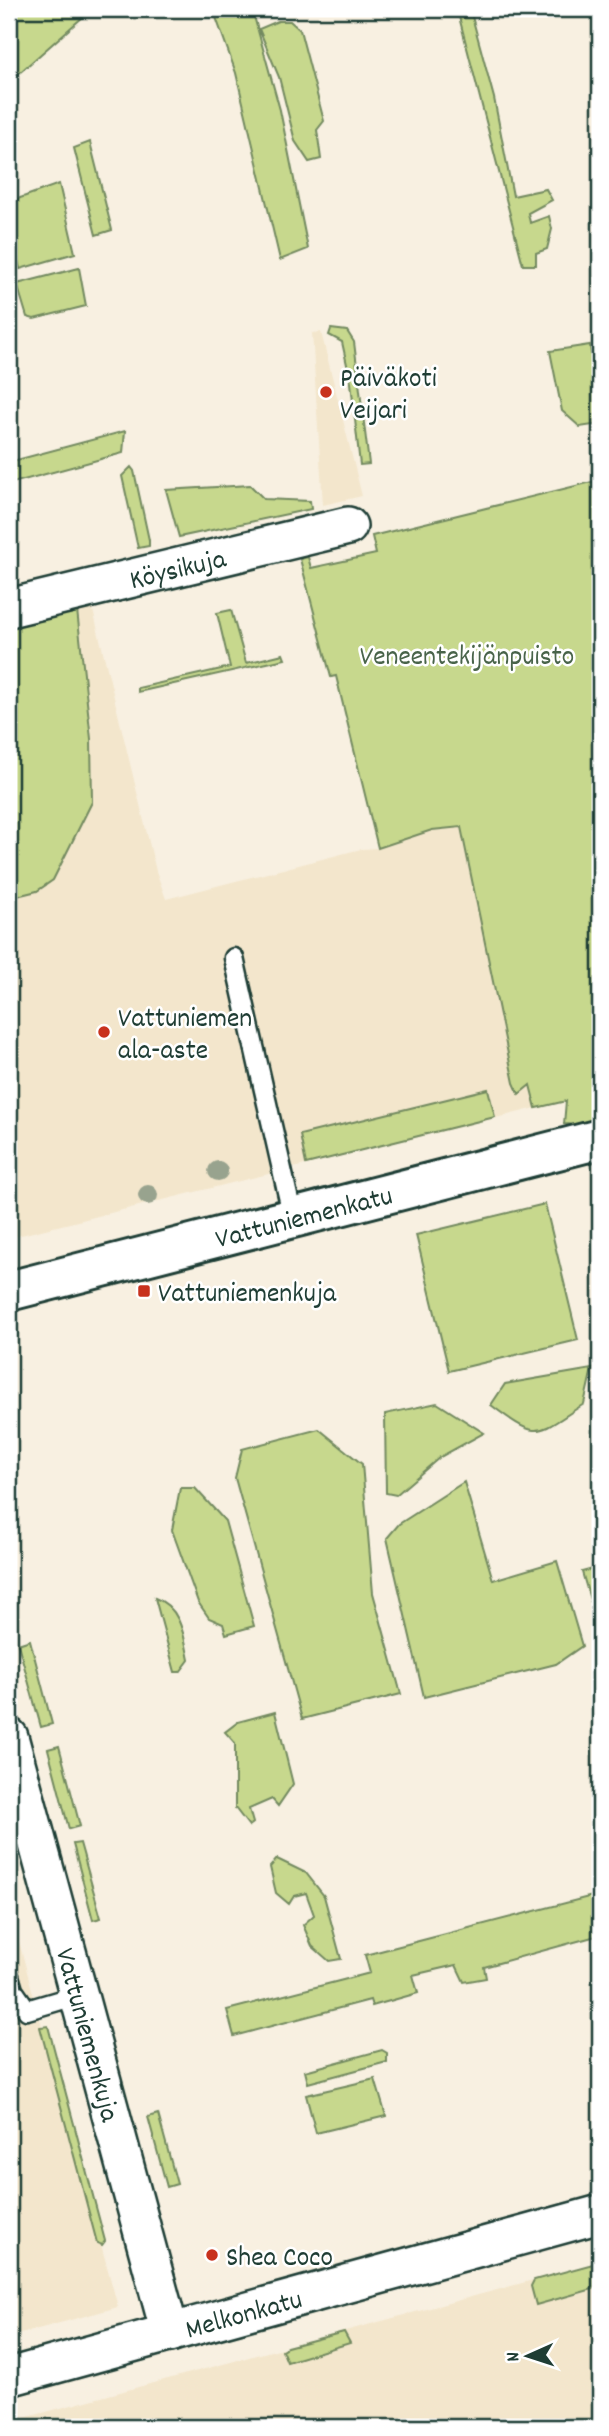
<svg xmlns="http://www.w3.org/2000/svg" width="609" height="2436" viewBox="0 0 609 2436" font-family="Dekko,sans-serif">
  <rect width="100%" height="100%" fill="#f8f0e1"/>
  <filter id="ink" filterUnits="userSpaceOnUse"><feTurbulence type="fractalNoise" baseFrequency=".0143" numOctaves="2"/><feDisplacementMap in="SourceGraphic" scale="14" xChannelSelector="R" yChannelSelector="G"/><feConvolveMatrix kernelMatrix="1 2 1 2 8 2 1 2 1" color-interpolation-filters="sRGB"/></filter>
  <g filter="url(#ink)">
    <path fill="#f3e6cc" d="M321,332L362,496L323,505L312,333Z
      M92,606L156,871L166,899L361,849L378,848L432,830L466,826L536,1108L9,1238V627Z
      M9,1905L118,2307L9,2337Z
      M600,2262V2427H9V2422Z"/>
    <path fill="#c7d88d" stroke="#738a60" stroke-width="2" d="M9,9H92L9,82Z
      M213,9H234L235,12L252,9L280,110L308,249L280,260L236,73Z
      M457,9H470L494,98L513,196L546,189L552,200L528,213L530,223L549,216L552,229L547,249L536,253V265H523Z
      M278,21H290L300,30L324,121L317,130L321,159L309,162L295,141L279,77L259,29Z
      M90,142L112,230L96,235L74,148Z
      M59,184L75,253L20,269L9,222V202Z
      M79,268L86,306L34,319L27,317L17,284Z
      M331,329L347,331L354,342L369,464L360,465L351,383L342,342L329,335Z
      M590,345L600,424L580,427L562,411L550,351Z
      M125,431L123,453L9,484V462Z
      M131,467L134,471L149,540V546L138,548L122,476Z
      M600,480V1121L579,1125L564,1124L566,1101L536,1108L530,1085L519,1094L514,1083L461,827L432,830L378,848L336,676L331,677L300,559L308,557L311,568L376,554L372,536Z
      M250,485L264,499L310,501L311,509L179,537L166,490Z
      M77,610L91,739L92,802L53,880L37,891L9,898V627Z
      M231,610L246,663L283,654L285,659L138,692V688L230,667L217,613Z
      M488,1089L495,1117L306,1164L300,1135Z
      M545,1204L578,1340L449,1371L416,1235Z
      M592,1369L584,1404C535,1435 540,1442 491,1405L505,1384Z
      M437,1403L484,1433L440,1457L396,1495L386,1493L385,1414Z
      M319,1429L362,1464L373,1593L401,1694L302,1719L235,1478L242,1449Z
      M464,1482L493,1580L557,1561L582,1646L556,1664L424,1697L387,1538L399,1524Z
      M180,1488H195L225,1521L254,1626L226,1634L223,1624L209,1618L198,1602L172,1530Z
      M600,1567V1634L582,1572Z
      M155,1598C181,1607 184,1636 189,1660L180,1672H175Z
      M30,1640L52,1724L41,1727L18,1644Z
      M275,1712L293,1784L278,1806L272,1799L249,1809L253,1823L249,1826L235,1808V1743L225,1732L238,1722Z
      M59,1746L80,1826L69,1829L48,1749Z
      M80,1843L101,1918L93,1920L73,1844Z
      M277,1859L306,1873L324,1896L341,1959L329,1961L312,1946L303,1925L314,1915L306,1893L294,1896L289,1904L276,1893L270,1867Z
      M600,1894V1935L484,1967L486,1978L464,1982L456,1965L413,1975L418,1993L372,2006L370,2000L234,2036L227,2010L370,1973L365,1955Z
      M48,2026L105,2241L102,2245L97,2243L40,2027Z
      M382,2050L387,2053V2062L308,2083L305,2071Z
      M375,2079L386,2116L316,2133L306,2095Z
      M158,2114L177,2184L167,2187L148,2117Z
      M600,2262V2287L536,2305L531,2286L534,2280Z
      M344,2332L350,2343L287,2362L282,2350L287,2347Z"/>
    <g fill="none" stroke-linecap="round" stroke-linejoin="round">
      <g stroke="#1f3d34" stroke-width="23">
        <path id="service" d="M234,958L293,1218
          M9,1976L13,1990L27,2010L78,1995"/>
      </g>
      <g stroke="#1f3d34" stroke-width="42">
        <g id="minor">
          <path id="s1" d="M9,608L348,526"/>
          <path id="s2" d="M9,1737L170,2333"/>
          <path id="s3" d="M9,2377L600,2214"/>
        </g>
      </g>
      <g stroke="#1f3d34" stroke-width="44">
        <g id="tertiary">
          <path id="s4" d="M9,1291L600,1139"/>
        </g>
      </g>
      <use href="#service" stroke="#fff" stroke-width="18"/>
      <use href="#minor" stroke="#fff" stroke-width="37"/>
      <use href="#tertiary" stroke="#fff" stroke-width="38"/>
    </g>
    <g fill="#98a38e">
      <circle cx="218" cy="1171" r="10"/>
      <circle cx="148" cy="1195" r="10"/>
    </g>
  </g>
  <g fill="#c8321e" stroke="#fff" stroke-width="2.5">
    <circle cx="326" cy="392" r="7"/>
    <circle cx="104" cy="1032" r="7"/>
    <rect x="137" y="1284" width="14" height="14" rx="3.5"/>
    <circle cx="212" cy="2255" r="7"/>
  </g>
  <g text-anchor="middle" stroke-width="5" stroke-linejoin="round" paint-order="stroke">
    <g font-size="28" fill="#1f3d34" stroke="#fff" text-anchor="start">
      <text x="340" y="386">Päiväkoti<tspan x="340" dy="32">Veijari</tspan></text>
      <text x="118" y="1026">Vattuniemen<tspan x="118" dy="32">ala-aste</tspan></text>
      <text x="158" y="1301">Vattuniemenkuja</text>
      <text x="226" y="2265">Shea Coco</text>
    </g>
    <g font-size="28" fill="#1f3d34" stroke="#fff">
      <text dy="10" stroke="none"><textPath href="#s1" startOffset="173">Köysikuja</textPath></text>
      <text dy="10" stroke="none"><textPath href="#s4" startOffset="304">Vattuniemenkatu</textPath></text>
      <text dy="10" stroke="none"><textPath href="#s2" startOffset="308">Vattuniemenkuja</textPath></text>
      <text dy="10" stroke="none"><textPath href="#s3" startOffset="243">Melkonkatu</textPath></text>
    </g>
    <g font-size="28" fill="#49644a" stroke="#fff">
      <text x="467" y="664">Veneentekijänpuisto</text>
    </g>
  </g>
  <rect width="609" height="2436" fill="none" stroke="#fff" stroke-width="35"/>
  <rect x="18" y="18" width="574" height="2401" fill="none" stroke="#1f3d34" stroke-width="2.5" filter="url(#ink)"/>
  <g transform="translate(528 2356) rotate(267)" stroke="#ffffff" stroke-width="5" paint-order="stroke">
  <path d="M0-5L12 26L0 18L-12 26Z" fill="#1f3d34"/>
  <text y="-10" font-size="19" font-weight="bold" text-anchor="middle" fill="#1f3d34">N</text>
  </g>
</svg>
